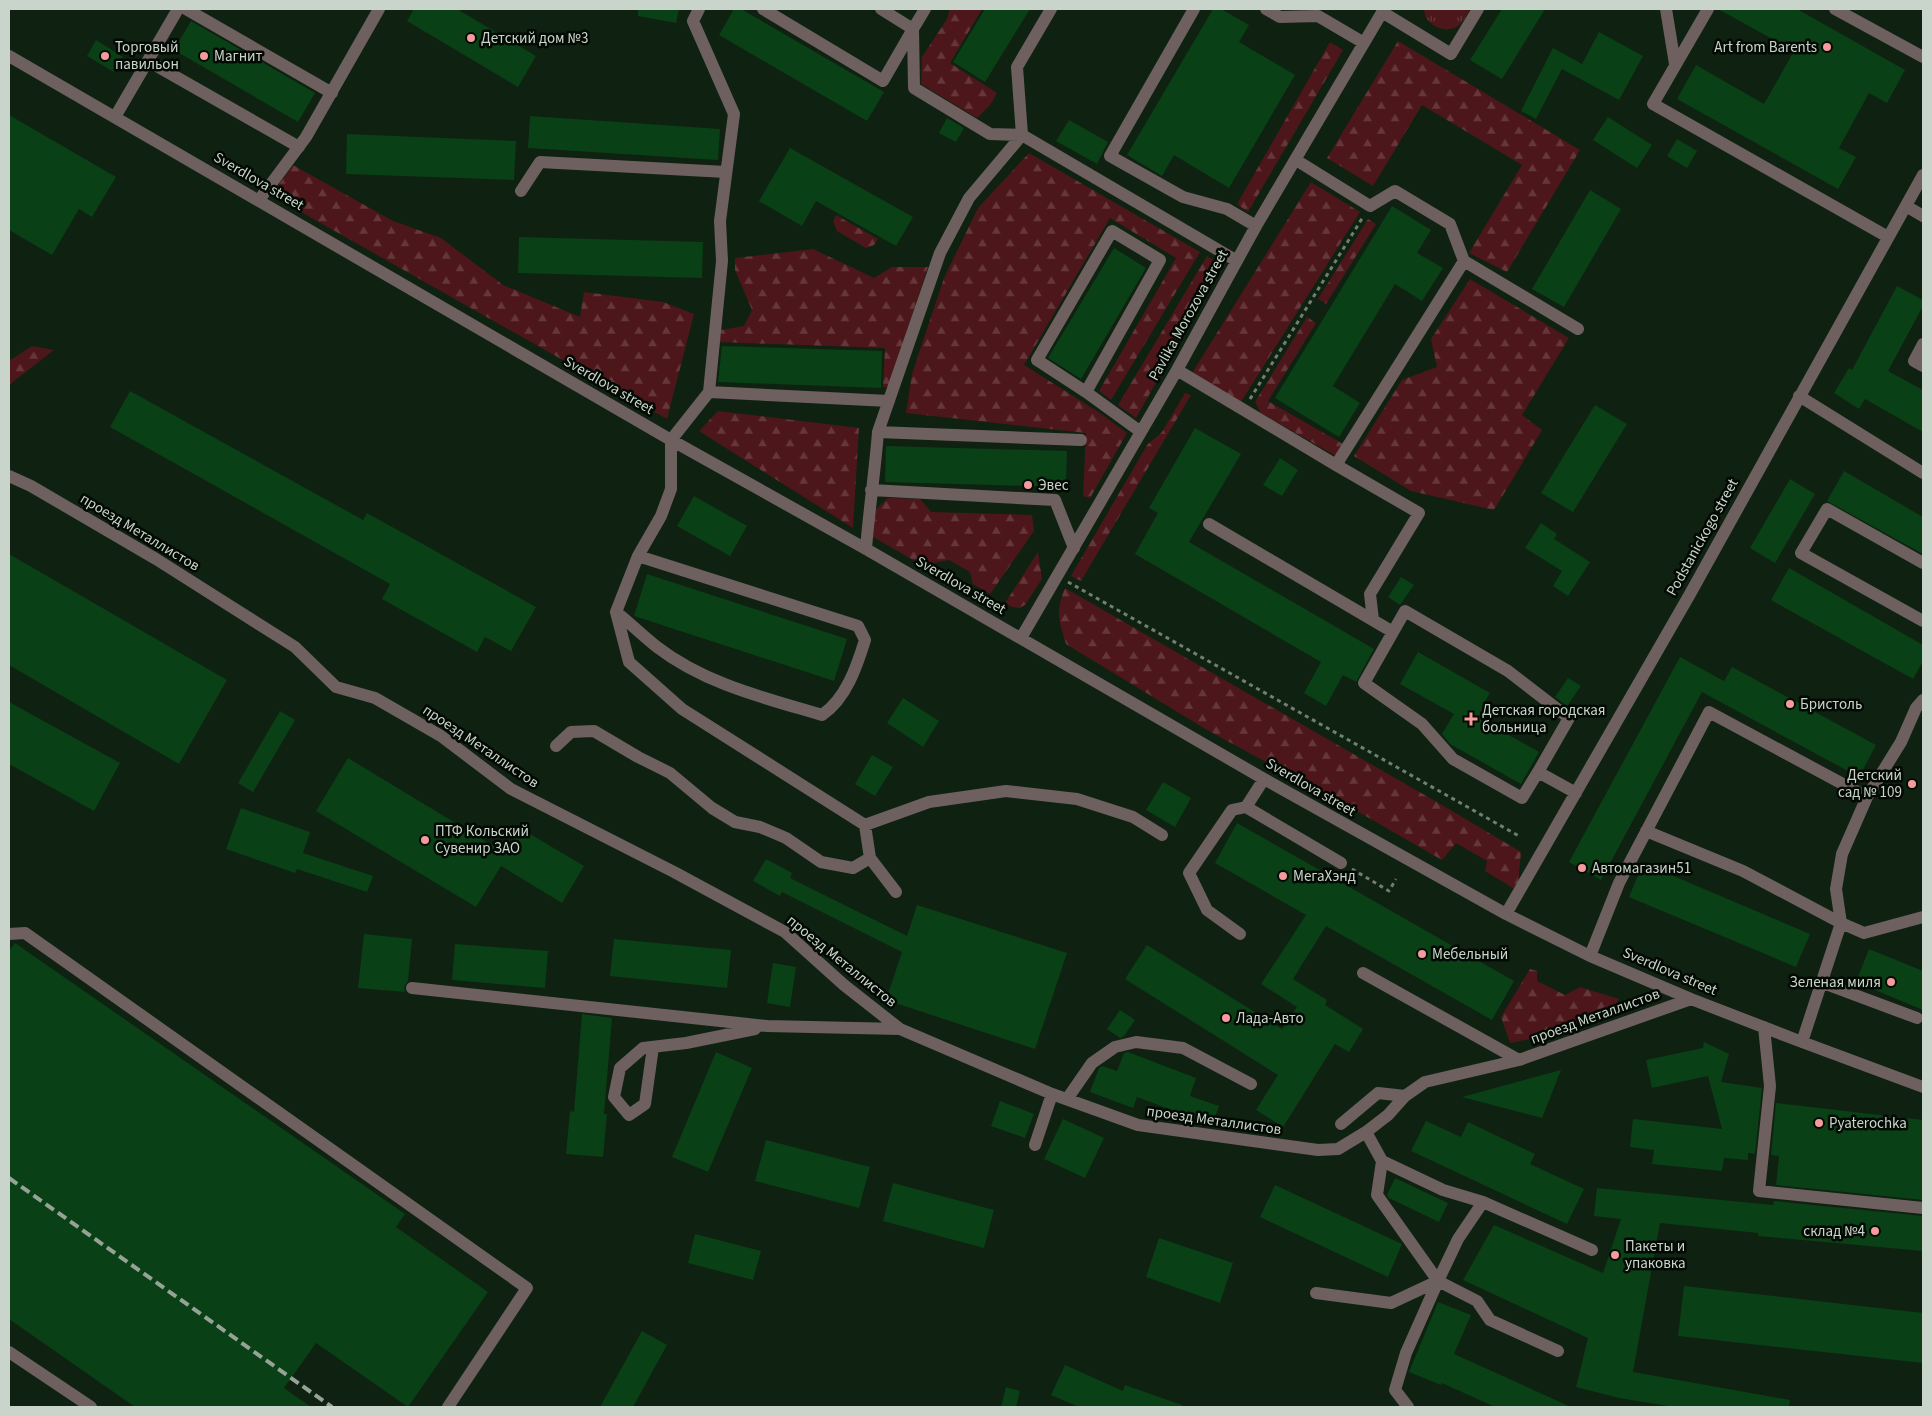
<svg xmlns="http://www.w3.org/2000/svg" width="1932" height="1416" viewBox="0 0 1932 1416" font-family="'Source Sans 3',sans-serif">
  <defs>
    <pattern id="grass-tufts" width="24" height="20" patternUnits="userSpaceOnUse" patternTransform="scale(1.25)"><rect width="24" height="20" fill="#4d161a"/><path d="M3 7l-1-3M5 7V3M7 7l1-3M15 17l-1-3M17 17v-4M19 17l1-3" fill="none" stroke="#65373a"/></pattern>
    <pattern id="forest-firs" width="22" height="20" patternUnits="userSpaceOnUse" patternTransform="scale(1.25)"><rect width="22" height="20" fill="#4d161a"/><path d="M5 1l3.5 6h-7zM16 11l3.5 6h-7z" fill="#65373a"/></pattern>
  </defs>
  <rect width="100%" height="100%" fill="#0f2111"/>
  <path fill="url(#grass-tufts)" d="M1424,9H1470C1467,14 1463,22 1458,26C1444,35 1424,24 1424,9Z"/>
  <path fill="url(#forest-firs)" d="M950,9H982L950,63L997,93L990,105L977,118L921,84L922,57L947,19Z
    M1398,41L1580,150L1507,272L1469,253L1522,165L1422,105L1373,186L1327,158Z
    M1330,42L1343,50L1248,212L1237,204Z
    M1029,153L1200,252L1111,400L1099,391L1176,258L1110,218L1024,365L1100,413L1127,433L1090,498L1083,496L1086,433L906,413L912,374L944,278L978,208Z
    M293,165L393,221L441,238L503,285L580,317L584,292L663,302L694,314L667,419L271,195Z
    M1311,182L1360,212L1241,402L1192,373Z
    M836,215L878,239L874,245L866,248L837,231L833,221Z
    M1368,219L1376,224L1326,304L1318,299Z
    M813,249L874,278L892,267H928L888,387H883L885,348L719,342L721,330L744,326L752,310L735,270V258Z
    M1207,256L1222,265L1136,418L1118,405Z
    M1470,279L1569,338L1522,415L1542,430L1494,510L1411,491L1354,456L1402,380L1437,367L1431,339Z
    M1307,317L1316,323L1268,401L1343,444L1336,456L1261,413L1255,402Z
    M32,346L54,350L9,385V361Z
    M1185,393L1191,395L1081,581L1071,576L1147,445L1162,432Z
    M718,411L859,428L853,528L699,431Z
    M888,498L920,499L931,512L1032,515L1034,531L990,594L973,584L970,572L949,560L922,565L873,537V512Z
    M1038,552L1042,579L1025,605L1019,608L1012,607L1005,603Z
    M1065,588L1442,805L1521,852L1518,884L1513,888L1485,871L1487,861L1456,843L1442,860L1362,814L1207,730L1066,644C1059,620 1055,613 1065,588Z
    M1530,969L1537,971V981L1565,995L1580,987L1619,999L1612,1012L1530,1039L1510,1043L1501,1017Z"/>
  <path fill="#0a4015" d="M414,9H457L536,56L518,87L407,21Z
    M638,9H679L676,23L638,16Z
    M734,9H741L884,92L867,121L719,35Z
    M985,9H1030L985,82L953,62Z
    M1213,9H1221L1249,25L1239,42L1295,75L1229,188L1174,155L1162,176L1127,155Z
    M1502,9H1545L1502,79L1470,60Z
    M1718,9H1797L1905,70L1887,103L1869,93L1839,148L1856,157L1838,189L1677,99L1696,65L1764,104L1794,51Z
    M191,21L315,93L298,122L174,50Z
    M1599,32L1643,56L1619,100L1562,69L1536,119L1521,111L1553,48L1582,64Z
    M96,40L123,57L114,72L87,56Z
    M9,115L116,177L92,217L79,209L52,255L9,230Z
    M530,116L720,129L718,160L528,148Z
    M1608,117L1652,145L1637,168L1593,140Z
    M947,118L964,128L956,142L939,133Z
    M1069,120L1108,142L1097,164L1056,141Z
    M347,134L516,141L514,180L346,174Z
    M1677,139L1697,151L1687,168L1667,156Z
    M790,148L913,217L896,246L816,201L802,226L759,201Z
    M1590,190L1621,209L1564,307L1532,289Z
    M1392,206L1431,230L1417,253L1443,268L1422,301L1395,284L1333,386L1360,403L1339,437L1275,398Z
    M519,237L703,242L702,278L518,273Z
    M1114,248L1146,268L1081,379L1048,358Z
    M1897,286L1923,300V306L1888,371L1923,390V432L1865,399L1859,409L1834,393L1849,368L1852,370Z
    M722,346L882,351L881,388L718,382Z
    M130,391L363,520L367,513L536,607L511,651L485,637L477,652L382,599L390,584L110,427Z
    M1595,405L1627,424L1573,512L1541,493Z
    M1195,428L1241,454L1189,542L1374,649L1356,682L1343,675L1326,706L1304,693L1321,662L1135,554L1158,513L1149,508Z
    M886,446L1067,451L1066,487L885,482Z
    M1280,458L1298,470L1282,496L1263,485Z
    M1844,471L1923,517V554L1827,501Z
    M1790,479L1815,494L1775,563L1750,548Z
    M694,496L747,526L730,556L677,526Z
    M1541,523L1557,534L1554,539L1590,562L1568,596L1553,586L1562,571L1525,548Z
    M9,554L227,680L179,764L9,665Z
    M1789,568L1923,645V661L1913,679L1771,600Z
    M647,574L847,639L834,681L634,616Z
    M1401,577L1414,585L1400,605L1388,597Z
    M1418,652L1490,693L1483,704L1496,711L1489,724L1539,752L1521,784L1450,744L1442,734L1454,714L1400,684Z
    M1680,657L1724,681L1732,667L1876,745L1859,777L1702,692L1601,880L1569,862Z
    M1568,678L1581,686L1567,706L1555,697Z
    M903,698L939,721L923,747L887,723Z
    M9,702L120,763L94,811L9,764Z
    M280,711L295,720L253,792L238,783Z
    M872,755L893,767L875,796L855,784Z
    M348,758L505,853L520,828L584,866L562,903L501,866L476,907L316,811Z
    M1163,782L1191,798L1175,827L1146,810Z
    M241,808L310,832L303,853L373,876L367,892L297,869L295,873L226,849Z
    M1237,823L1514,981L1492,1020L1326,926L1293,979L1327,1000L1325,1005L1363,1029L1349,1052L1335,1044L1283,1127L1256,1110L1278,1075L1125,979L1147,945L1282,1029L1297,1007L1261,984L1306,915L1215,863Z
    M766,859L792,873L790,878L907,936L917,905L1067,953L1035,1049L886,1000L902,952L782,892L780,896L753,881Z
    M1643,863L1810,934L1796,967L1629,897Z
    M364,934L412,939L408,981L404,987L405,992L358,988Z
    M614,939L731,950L727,988L610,976Z
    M15,943L405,1214L396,1227L488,1292L408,1407L316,1343L284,1388L311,1407H135L9,1319V951Z
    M455,944L548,951L545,988L452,980Z
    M1869,949L1923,971V1010L1856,982Z
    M773,963L796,967L790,1007L767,1003Z
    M1120,1010L1135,1020L1124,1036L1120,1038L1107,1029Z
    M582,1014L612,1018L604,1114H607L603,1157L566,1154L570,1111L574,1112Z
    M1704,1042L1729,1054L1721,1082L1762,1088L1755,1154L1748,1153V1160L1724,1158L1722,1171L1652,1164L1654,1150L1630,1147L1633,1119L1722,1129L1708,1076L1652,1088L1646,1060L1703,1048Z
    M716,1052L752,1068L708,1172L672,1157Z
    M1128,1052L1196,1078L1190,1096L1219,1106L1212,1125L1137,1097L1133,1108L1090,1092L1099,1068L1103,1066L1117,1071L1124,1053Z
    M1561,1070L1542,1118L1462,1097Z
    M1000,1101L1034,1114L1025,1138L991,1126Z
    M1776,1103L1923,1120V1200L1776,1185L1779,1156L1771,1155Z
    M1063,1119L1104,1138L1085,1178L1044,1159Z
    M1426,1121L1461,1137L1468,1122L1535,1154L1530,1164L1584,1189L1567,1224L1411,1151Z
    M766,1140L870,1167L859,1208L755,1181Z
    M1395,1178L1448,1203L1439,1222L1389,1198L1387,1195Z
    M893,1183L994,1210L984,1248L883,1221Z
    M1275,1185L1402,1244L1388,1277L1260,1217Z
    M1597,1188L1773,1205L1774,1201L1923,1216V1251L1758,1236V1233L1660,1223L1633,1372L1790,1400L1789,1407H1674L1619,1398L1576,1387L1588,1338L1463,1280L1494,1225L1603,1273L1621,1219L1594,1216Z
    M695,1234L761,1251L753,1280L688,1263Z
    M1159,1238L1233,1263L1220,1303L1146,1277Z
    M1684,1286L1923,1313V1363L1678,1336Z
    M1438,1302L1471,1315L1454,1354L1571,1407H1495L1442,1383L1441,1385L1409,1372Z
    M642,1331L667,1345L633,1407H600Z
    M1065,1365L1123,1391L1125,1385L1182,1405V1407H1079L1051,1395Z
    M1006,1387L1020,1391L1016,1407H1001Z"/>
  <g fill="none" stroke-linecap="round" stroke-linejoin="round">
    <path stroke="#707f71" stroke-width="3" stroke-dasharray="4 4" stroke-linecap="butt" d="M1250,399L1363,217
      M1068,582L1519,836
      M1352,869L1389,891L1396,879"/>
    <path stroke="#6e605f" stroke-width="12" d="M186,9L332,93
      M699,9L693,21L734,114L720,221L722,261L709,392L671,440V489L661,516L638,556L616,612L629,662L682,709L865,825L929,802L1006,791L1077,799L1133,817L1162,835
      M763,9L883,81L913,29L881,9
      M925,9L913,29L914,88L990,134L1022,135L1237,261
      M1194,9L1110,156L1183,197L1227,209L1256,226
      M1266,9L1280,17L1318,16L1364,43
      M1666,9L1675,64
      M1708,9L1653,104L1888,237
      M1835,9L1923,57
      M1382,12L1451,54L1478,9
      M9,56L671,440L866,549L1264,779L1506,914L1590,956L1691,999L1802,1042L1923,1087
      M148,61L299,147
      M115,117L178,9
      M1296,160L1370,206L1395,191L1450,224L1464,261L1336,465
      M521,191L540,162L726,172
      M259,200L306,137L379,9
      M1906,206L1923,216
      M1464,261L1578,329
      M1923,344L1914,361L1923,366
      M1177,370L1336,465L1419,513L1370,594L1373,620
      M709,392L889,401
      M1086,392L1160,260L1112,231L1037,360L1086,392L1141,432
      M1799,396L1923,473
      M878,432L940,253L969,198L1022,135L1017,67L1051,9
      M9,476L31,486L156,559L295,647L336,687L375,698L441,736L511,789L674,872L785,932L844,985L900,1029L1052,1094L1138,1125L1318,1150L1338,1149L1366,1132L1388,1115L1405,1096L1425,1082L1519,1060L1691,999
      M871,490L1055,500L1074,548
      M1209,524L1393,632L1364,683L1422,724L1453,759L1522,798L1538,772
      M866,549C869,510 875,471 878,432L1081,440
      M1923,563L1827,509L1801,553L1923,621
      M616,612C630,623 643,636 657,647C705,684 765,698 822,715C846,699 857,666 865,640L858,626L638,556
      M1393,632L1405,611L1508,671L1569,718L1538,772L1576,793
      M1021,638L1177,370L1256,226L1384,9
      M556,746L571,732L594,731L638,757L670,773L712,808L735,822L760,827L786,838L821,862L853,868L870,858
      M1246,807L1341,863
      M865,825L870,858L896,892
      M1646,831L1743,871L1841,923
      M1506,914L1690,594L1923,175
      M1841,923L1836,889L1842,854L1867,797L1901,742L1916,708L1923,700
      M9,934L25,933L527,1288L448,1407
      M1240,934L1207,910L1189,873L1232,810L1246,807L1264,779
      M1590,956L1619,883L1709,712L1867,797
      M1363,973L1519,1060
      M1823,983L1917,1018
      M412,988L767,1026L900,1029
      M1764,1027L1770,1086L1759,1191L1923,1208
      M1802,1042L1841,923L1864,933L1923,917
      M653,1047L645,1104L629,1115L614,1097L620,1068L643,1048L686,1043L755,1029
      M1067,1099L1092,1063L1115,1047L1136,1042L1183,1048L1251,1084
      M1341,1124L1378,1093L1405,1096
      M1366,1132L1382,1161L1443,1190L1483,1202L1592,1250
      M1035,1145L1052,1094
      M1382,1161L1377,1195L1438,1281L1477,1301L1490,1320L1558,1351
      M1316,1293L1391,1303L1438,1281
      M9,1352L91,1407
      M1408,1407L1395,1390L1406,1353L1438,1281L1458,1239L1483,1202"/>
    <path stroke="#95a396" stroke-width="4" stroke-dasharray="10 5" stroke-linecap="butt" d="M9,1178L332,1407"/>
  </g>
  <g fill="#f59b9c" stroke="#030903" stroke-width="2">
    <circle cx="471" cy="38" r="5"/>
    <circle cx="1827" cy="47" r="5"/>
    <circle cx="105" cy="56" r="5"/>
    <circle cx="204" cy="56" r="5"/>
    <circle cx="1028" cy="485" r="5"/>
    <circle cx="1790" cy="704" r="5"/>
    <path d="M1468.5 711.5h5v5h5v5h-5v5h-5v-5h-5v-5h5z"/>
    <circle cx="1912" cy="784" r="5"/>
    <circle cx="425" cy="840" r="5"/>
    <circle cx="1582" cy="868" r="5"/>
    <circle cx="1283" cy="876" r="5"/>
    <circle cx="1422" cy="954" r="5"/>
    <circle cx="1891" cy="982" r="5"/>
    <circle cx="1226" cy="1018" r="5"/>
    <circle cx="1819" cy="1123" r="5"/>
    <circle cx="1875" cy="1231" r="5"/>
    <circle cx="1615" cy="1255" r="5"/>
  </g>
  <g text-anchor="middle" stroke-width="5" stroke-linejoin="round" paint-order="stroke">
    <g font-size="15" fill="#c9d5ca" stroke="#030903" text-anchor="start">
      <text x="481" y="43">Детский дом №3</text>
      <text x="115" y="52">Торговый<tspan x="115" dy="17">павильон</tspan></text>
      <text x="1817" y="52" text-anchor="end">Art from Barents</text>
      <text x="214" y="61">Магнит</text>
      <text x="1038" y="490">Эвес</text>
      <text x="1800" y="709">Бристоль</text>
      <text x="1482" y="715">Детская городская<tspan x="1482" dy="17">больница</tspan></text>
      <text x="1902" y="780" text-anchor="end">Детский<tspan x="1902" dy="17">сад № 109</tspan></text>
      <text x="435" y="836">ПТФ Кольский<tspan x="435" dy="17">Сувенир ЗАО</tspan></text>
      <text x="1592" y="873">Автомагазин51</text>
      <text x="1293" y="881">МегаХэнд</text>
      <text x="1432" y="959">Мебельный</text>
      <text x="1881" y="987" text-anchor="end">Зеленая миля</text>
      <text x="1236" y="1023">Лада-Авто</text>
      <text x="1829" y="1128">Pyaterochka</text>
      <text x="1865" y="1236" text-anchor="end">склад №4</text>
      <text x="1625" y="1251">Пакеты и<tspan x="1625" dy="17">упаковка</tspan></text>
    </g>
    <g font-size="15" fill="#c9d5ca" stroke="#030903">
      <text transform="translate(259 181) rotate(30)" y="5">Sverdlova street</text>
      <text transform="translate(1188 315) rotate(-61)" y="5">Pavlika Morozova street</text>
      <text transform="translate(609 385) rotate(30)" y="5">Sverdlova street</text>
      <text transform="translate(140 532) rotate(31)" y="5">проезд Металлистов</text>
      <text transform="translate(1702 537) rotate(-61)" y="5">Podstanickogo street</text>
      <text transform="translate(961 585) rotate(30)" y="5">Sverdlova street</text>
      <text transform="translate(481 746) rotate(34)" y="5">проезд Металлистов</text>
      <text transform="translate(1311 787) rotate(30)" y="5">Sverdlova street</text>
      <text transform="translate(842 961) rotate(39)" y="5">проезд Металлистов</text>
      <text transform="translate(1670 971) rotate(23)" y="5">Sverdlova street</text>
      <text transform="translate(1595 1016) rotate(-20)" y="5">проезд Металлистов</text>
      <text transform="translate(1214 1120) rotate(8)" y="5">проезд Металлистов</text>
    </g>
  </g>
  <rect width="1932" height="1416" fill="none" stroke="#c9d5ca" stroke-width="20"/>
</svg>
